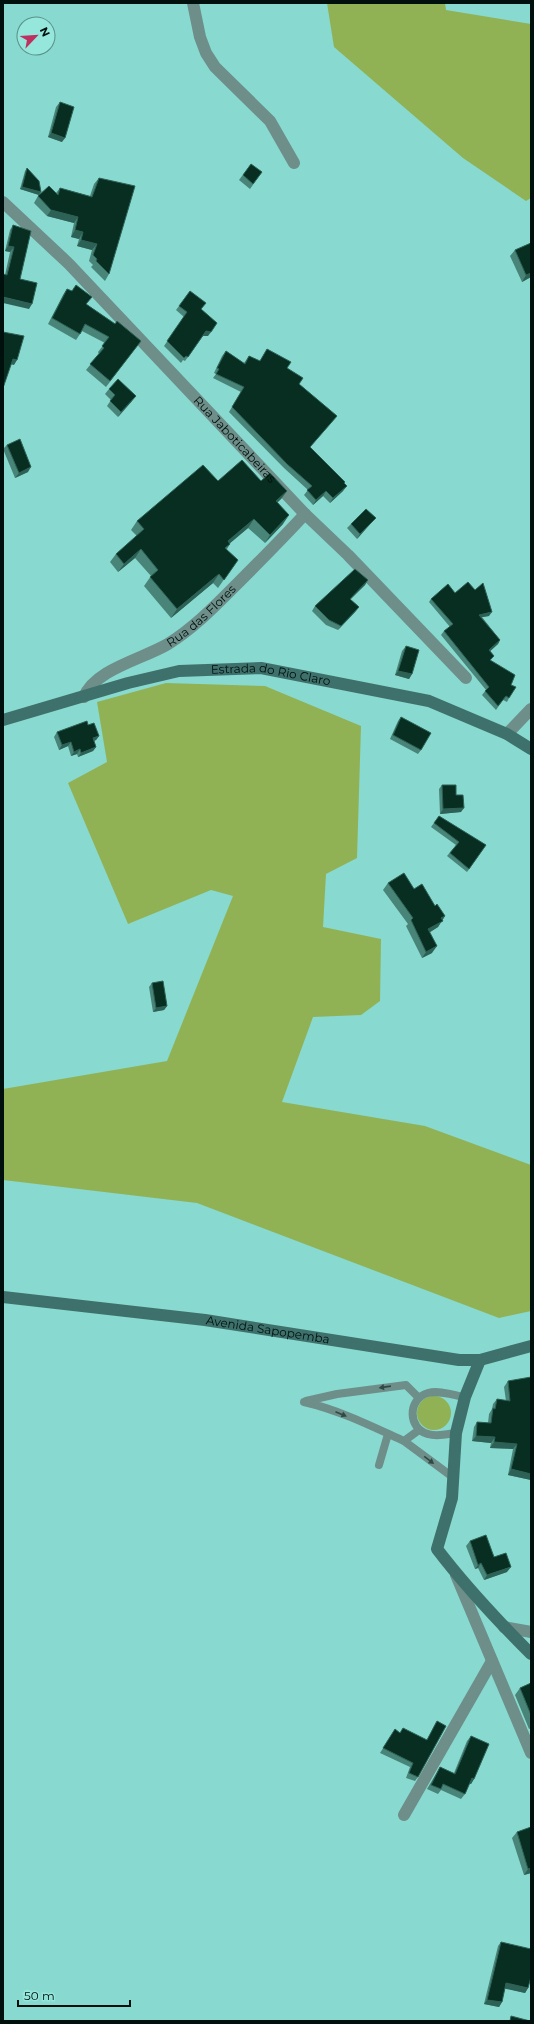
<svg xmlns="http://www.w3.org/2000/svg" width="534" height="2024" viewBox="0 0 534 2024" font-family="Montserrat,sans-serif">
  <rect width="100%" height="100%" fill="#88d9cf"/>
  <path fill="#90b255" d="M327,3H445L446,10L531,24V198L526,201L463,158L334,47Z
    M166,683L265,686L361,726L357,858L326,874L323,927L381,939L380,1001L361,1015L313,1017L282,1102L425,1126L531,1165V1311L499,1318L197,1203L3,1180V1089L167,1061L233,896L211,890L128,924L68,783L107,762L97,702Z
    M417 1413a17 17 0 1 1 34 0a17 17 0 1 1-34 0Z"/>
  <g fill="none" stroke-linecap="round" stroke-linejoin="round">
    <path stroke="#6e8e89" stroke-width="8" d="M306,1401L337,1394L406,1385L419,1398
      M304,1402C339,1410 371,1426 404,1441L419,1430
      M456,1433C448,1434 437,1437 428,1434C408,1429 407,1399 428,1393C439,1390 453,1395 465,1397
      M404,1441L454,1478
      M379,1465L388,1434"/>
    <g stroke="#6e8e89" stroke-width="12">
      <path d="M193,3L200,37L206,53L215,67L270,121L294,163"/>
      <path id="s1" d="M3,202L69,264L305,514L348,555L466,678"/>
      <path id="s2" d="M84,697C95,669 143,659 168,644C194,628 215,606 237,584C260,561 283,538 305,514"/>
      <path d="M507,734L531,709"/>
      <path d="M456,1575L531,1753"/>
      <path d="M504,1627L531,1632"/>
      <path d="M404,1815L492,1661"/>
    </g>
    <g stroke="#3f716c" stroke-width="12">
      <path id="s3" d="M3,720L128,683L179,671L261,668L429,701L507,734L531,749"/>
      <path id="s4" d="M3,1297L205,1320L459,1360H480L531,1346"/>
      <path d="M480,1360L465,1397L456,1433L452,1498L437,1549C466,1587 498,1621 531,1654"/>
    </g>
  </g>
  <path fill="#488478" d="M60,102L62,142L48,137L56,107Z
    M251,164L262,172L250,189L239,180Z
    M27,168L39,195L20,189L25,171Z
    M99,178L109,274L105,281L91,267L93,265L89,261L92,250L77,246L79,239L71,237L74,223L47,216L34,203L38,196L56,193L60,188L90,196L94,184Z
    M13,225L20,279L29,309L5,275L10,252L5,251L10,230Z
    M531,243V277L522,282L510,256L515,250Z
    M67,289L86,304L141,341L106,387L86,370L99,354L98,352L105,343L82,331L76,340L48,324L63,295Z
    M179,306L201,310L208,336H203L185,361L183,360L181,363L164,346L184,317L176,310Z
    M267,349L287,368L299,384L337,416L310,447L344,484L343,491L330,503L323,496L313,505L304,495L308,490L284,468L229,412L241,392L213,378L216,374L214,373L222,356L226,351L244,363L249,356L260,361Z
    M109,389L132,401L118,417L107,406L111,400L105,394Z
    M7,445L28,472L15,478L3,449Z
    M218,481H261L287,491L281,499L277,503L283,524L265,543L248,528L230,543V544L227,549L232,568L218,588L213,583L171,618L144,586L151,576L135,558L118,572L110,562L116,554L137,536L131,530L137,521Z
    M372,522L357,539L347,528L351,524Z
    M368,580L365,585L350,599L359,607L355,612L338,630L326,625L312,611L315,606Z
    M455,593L489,616L482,617L500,640L498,644L490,651L494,656L490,661L511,685L509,698L507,702L503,700L496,710L482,695L486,690L441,635L444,631L450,627L429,602L431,599Z
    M406,646L412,674L409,679L395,675L402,651Z
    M401,717L421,750L418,754L390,739L398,721Z
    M88,725L99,736L96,740L94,741L96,747L93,751L78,757L77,754L71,756L68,746L59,750L54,737L57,732Z
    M442,785L456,795L461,812L440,814L439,789Z
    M439,816L486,845L467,872L447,856L456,845L431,827Z
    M388,883L414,889L435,906L445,916L438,927L430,932L432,953L422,958L406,926L408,924L383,890Z
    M152,983L167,1006L164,1010L153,1012L149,987Z
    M508,1381L531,1480L508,1475L513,1449L490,1448L491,1443L472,1441L474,1427L477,1422L488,1423L489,1414L492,1409L493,1404L497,1399L506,1401L504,1387Z
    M470,1541L494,1557L507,1572L484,1580L478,1568L475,1569L466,1546Z
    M531,1683V1728L529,1729L515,1695L520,1688Z
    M437,1721L418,1777L415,1781L406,1778L410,1767L380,1753L392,1734L400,1733L427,1740L434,1726Z
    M471,1736L474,1779L471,1784H469L465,1794L461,1799L441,1790L438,1794L427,1789L440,1767L454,1773L467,1741Z
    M531,1827V1873L524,1875L512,1838L517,1832Z
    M501,1942L528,1988L525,1993L505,1988L502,2002L499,2007L484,2004L498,1946Z"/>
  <path fill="#2e6155" d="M51,133L65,138L62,142L48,137Z
    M22,187L41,192L39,195L20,189Z
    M51,210L78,217L74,223L47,216Z
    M75,230L83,232L79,239L71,237Z
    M81,240L97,244L92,250L77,246Z
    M8,246L14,247L10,252L5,251Z
    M531,273V277L522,282L526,275Z
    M3,297L32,304L29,309L3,303Z
    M206,331L211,332L208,336H203Z
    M13,359L17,360L14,365L10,364Z
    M136,396L132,401L118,417L121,412Z
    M31,467L28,472L15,478L19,473Z
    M347,486L343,491L330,503L333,498Z
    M287,491L281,499L270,509L276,501Z
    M326,491L323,496L313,505L316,500Z
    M289,515L283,524L265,543L270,535Z
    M376,518L372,522L357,539L360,534Z
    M254,519L248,528L222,550L228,541Z
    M141,549L135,558L118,572L124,564Z
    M219,574L213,583L171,618L177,609Z
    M368,580L365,585L346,604L350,599Z
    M359,607L355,612L338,630L341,626Z
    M492,612L489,616L477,618L479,615Z
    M500,640L498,644L487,654L489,650Z
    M398,671L412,674L409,679L395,675Z
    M99,736L96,740L90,742L93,738Z
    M71,742L68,746L59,750L62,745Z
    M96,747L93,751L78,757L81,753Z
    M80,749L77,754L71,756L74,752Z
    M464,808L461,812L440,814L443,809Z
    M445,916L438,927L424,936L428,929L441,918Z
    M437,946L432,953L422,958L426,952Z
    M167,1006L164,1010L153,1012L156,1008Z
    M476,1436L495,1437L491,1443L472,1441Z
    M494,1442L517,1444L513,1449L490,1448Z
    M511,1469L531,1474V1480L508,1475Z
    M481,1563L478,1568L475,1569L478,1565Z
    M511,1567L507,1572L484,1580L487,1575Z
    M472,1778L474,1779L471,1784L468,1783Z
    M531,1868V1873L524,1875L528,1869Z
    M506,1983L528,1988L525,1993L502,1988Z
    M487,2000L502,2002L499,2007L484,2004Z"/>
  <path fill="#082e21" stroke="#2e6155" d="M60,102L74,107L65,138L51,133Z
    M251,164L262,172L253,184L243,175Z
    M27,168L39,181L41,192L22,187Z
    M99,178L135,186L109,274L96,261L97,259L93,255L97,244L81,240L83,232L75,230L78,217L51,210L38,196L49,186L58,195L60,188L92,197Z
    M13,225L31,231L20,279L37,283L32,304L3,297V274L7,275L14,247L8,246Z
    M531,243V273L526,275L515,250Z
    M76,285L92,297L86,304L115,324L117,321L141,341L110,381L90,364L104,348L102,346L109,337L85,324L80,334L52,318L67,289L72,291Z
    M190,291L206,303L201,309L217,323L211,332L206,331L188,357L186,356L184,358L167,341L187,312L179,306Z
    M3,332L24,336L17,360L13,359L3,388Z
    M267,349L291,362L287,368L303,378L299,384L337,416L310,447L345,482L344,483L347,486L333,498L326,491L316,500L307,490L312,486L287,464L232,407L244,387L216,374L219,369L217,368L226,351L245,364L249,356L260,361Z
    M118,379L136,396L121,412L110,401L115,395L109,389Z
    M20,439L31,467L19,473L7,445Z
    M242,460L261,481L270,473L287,491L276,501L289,515L270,535L254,519L228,541L230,544L225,548L238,560L224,580L219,574L177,609L150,577L158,570L141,549L124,564L116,554L144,529L137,521L203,465L218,481Z
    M366,509L376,518L360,534L351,524Z
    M355,569L368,580L350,599L359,607L341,626L329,620L315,606Z
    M468,582L475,590L483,583L492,612L479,615L500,640L489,650L494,656L490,660L515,675L511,685L516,687L509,698L506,696L498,706L485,691L489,687L444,631L453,624L431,599L448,584L455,593Z
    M406,646L419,650L412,674L398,671Z
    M401,717L431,733L421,750L393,735Z
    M87,721L88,725L94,723L99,736L93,738L96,747L81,753L80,749L74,752L71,742L62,745L57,732Z
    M442,785H456V795H463L464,808L443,809Z
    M439,816L486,845L469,869L450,853L459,842L434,823Z
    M404,873L414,889L422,884L435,906L437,904L445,916L441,918L443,921L428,929L437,946L426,952L411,920L413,918L388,883Z
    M163,981L167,1006L156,1008L152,983Z
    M531,1377V1474L511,1469L517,1444L494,1442L495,1437L476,1436L477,1422L491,1423L493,1408L495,1409L497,1399L510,1401L508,1381Z
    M486,1535L494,1557L506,1553L511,1567L487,1575L481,1563L478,1565L470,1541Z
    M531,1683V1715L520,1688Z
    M437,1721L446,1726L418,1777L409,1773L413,1763L383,1748L395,1729L400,1733L403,1728L427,1740Z
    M471,1736L489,1744L474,1779L472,1778L465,1794L443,1784L441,1789L431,1785L440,1767L455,1774Z
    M531,1827V1868L528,1869L517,1832Z
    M501,1942L531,1949V1977L528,1988L506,1983L502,2002L487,2000Z
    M511,2016L530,2021H510Z"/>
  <defs><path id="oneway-solid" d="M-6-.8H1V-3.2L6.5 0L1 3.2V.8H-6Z"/></defs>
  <g fill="#314945">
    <use href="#oneway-solid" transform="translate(385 1387) rotate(172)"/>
    <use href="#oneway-solid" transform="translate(341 1414) rotate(23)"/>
    <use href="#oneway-solid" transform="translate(429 1460) rotate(37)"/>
  </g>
  <g text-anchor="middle" stroke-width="4" stroke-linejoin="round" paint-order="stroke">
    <g font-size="12" fill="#00100d" stroke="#95e7dc">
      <text dy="4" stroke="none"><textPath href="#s1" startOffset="332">Rua Jaboticabeiras</textPath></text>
      <text dy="4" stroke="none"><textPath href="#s2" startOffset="145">Rua das Flores</textPath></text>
      <text dy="4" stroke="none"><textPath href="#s3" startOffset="275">Estrada do Rio Claro</textPath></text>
      <text dy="4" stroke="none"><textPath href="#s4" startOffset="267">Avenida Sapopemba</textPath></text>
    </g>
  </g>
  <rect width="534" height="2024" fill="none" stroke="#00100d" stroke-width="8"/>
  <g transform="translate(36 36) rotate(65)"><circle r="19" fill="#95e7dc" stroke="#599189"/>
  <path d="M0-3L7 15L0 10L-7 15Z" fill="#be305f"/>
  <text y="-6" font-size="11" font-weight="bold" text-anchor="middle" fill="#00100d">N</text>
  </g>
  <path d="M18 2000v6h112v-6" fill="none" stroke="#00100d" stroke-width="2"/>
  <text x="24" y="2000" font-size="12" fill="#00100d" stroke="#95e7dc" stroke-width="3" paint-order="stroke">50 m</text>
</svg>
